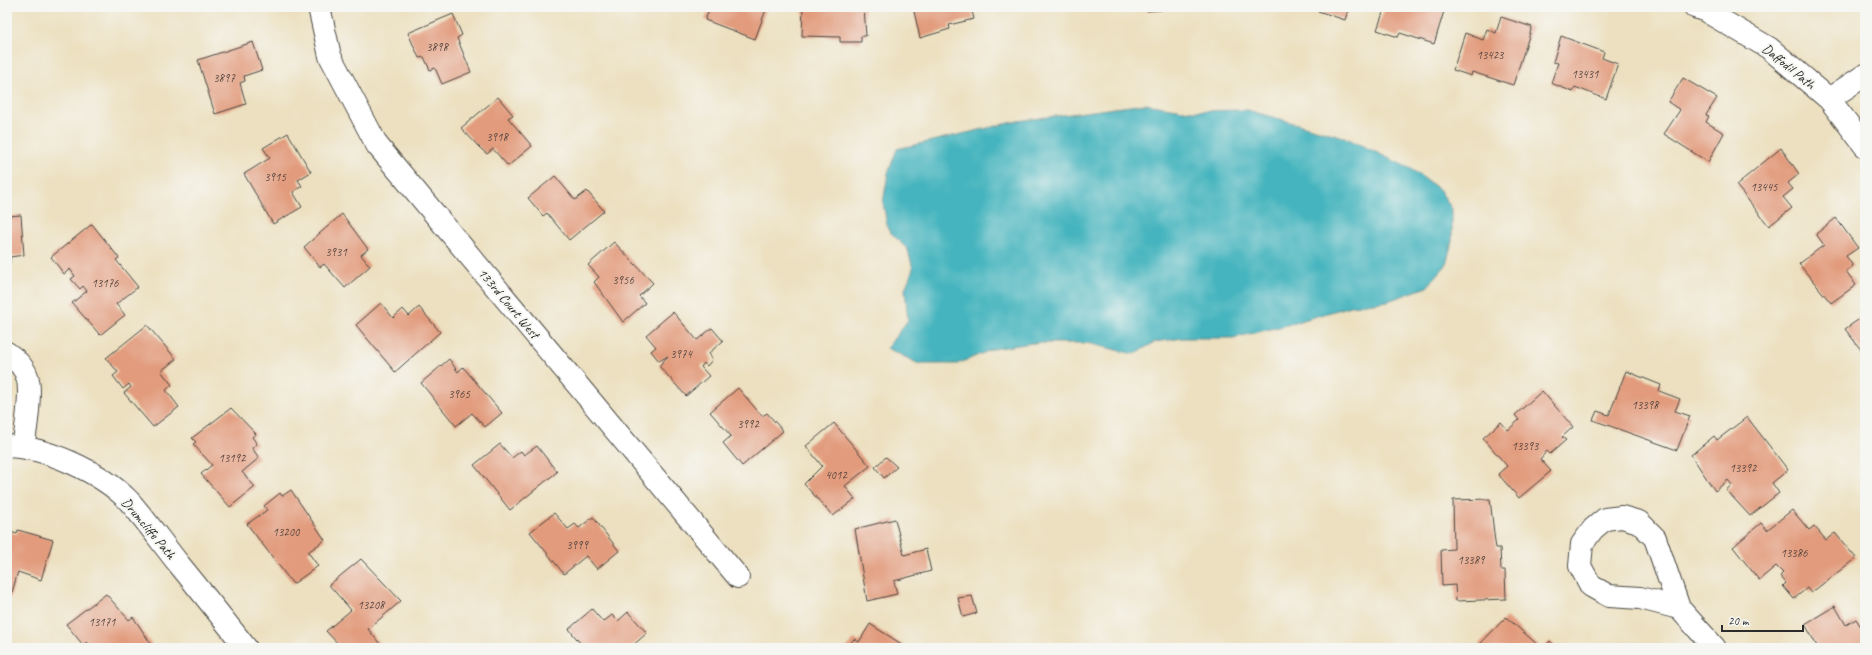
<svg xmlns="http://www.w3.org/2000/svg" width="1872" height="655" viewBox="0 0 1872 655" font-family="Caveat,sans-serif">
  <rect width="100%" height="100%" fill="#f6f6f2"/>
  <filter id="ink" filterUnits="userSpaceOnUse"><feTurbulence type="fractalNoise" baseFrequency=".025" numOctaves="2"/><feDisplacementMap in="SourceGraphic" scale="8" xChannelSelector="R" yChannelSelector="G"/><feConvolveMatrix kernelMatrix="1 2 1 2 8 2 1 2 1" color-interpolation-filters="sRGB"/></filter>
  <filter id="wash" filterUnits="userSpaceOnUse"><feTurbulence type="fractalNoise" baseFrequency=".012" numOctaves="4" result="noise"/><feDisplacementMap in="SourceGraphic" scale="16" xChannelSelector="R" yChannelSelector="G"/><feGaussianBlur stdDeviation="0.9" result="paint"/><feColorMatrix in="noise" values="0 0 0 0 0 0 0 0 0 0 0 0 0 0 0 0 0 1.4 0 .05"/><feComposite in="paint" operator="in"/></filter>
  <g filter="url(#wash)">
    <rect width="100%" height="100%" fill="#ece0c0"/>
    <path fill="#45b4be" stroke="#387074" d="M1145,104L1190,111L1247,110L1344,137L1411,169L1439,189L1452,209V241L1446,265L1427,287L1388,301L1351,306L1283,326L1233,338H1183L1155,342L1134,354L1087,343H1032L993,349L957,364H919L887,348L908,320L905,289L913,269L908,250L888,230L883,203L888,173L897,149L1018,121Z"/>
    <g id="blocks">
      <path fill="#e29b7d" d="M710,7H767L755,39L705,20Z
        M803,7H864L866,36H861V42H840V37L802,36Z
        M913,7H971L974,19L949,25L950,29L920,38Z
        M1146,7H1161L1162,10L1146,11Z
        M1306,7H1349L1345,20Z
        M1385,7H1441L1445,8L1434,44L1400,33L1398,37L1377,30Z
        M453,14L462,35L457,38L471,72L442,84L435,68L430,70L424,57L419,58L408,33Z
        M1501,17L1532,27L1513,85L1472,72L1471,76L1453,70L1465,33L1483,40L1487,29L1496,33Z
        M1561,36L1604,52L1602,58L1618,64L1606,99L1575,87L1573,92L1551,83L1558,63L1553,62Z
        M253,42L262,70L244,76L245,81L240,83L246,104L215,114L198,60Z
        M1683,78L1717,98L1706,115L1709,116L1706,122L1724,133L1708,162L1664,134L1680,110L1668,102Z
        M498,97L513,115L508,118L532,146L508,166L493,149L487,154L480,148L461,128Z
        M288,133L311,172L298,180L302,186L293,192L302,207L273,224L244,174L270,158L263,148Z
        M1781,148L1799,174L1788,183L1793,189L1783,197L1792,208L1769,226L1736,185Z
        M555,176L575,200L587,191L604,211L569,240L547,213L543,216L528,198Z
        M342,214L368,249L361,255L370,266L345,288L324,264L320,267L304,247Z
        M21,215L24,255L10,257V263H7V216Z
        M1836,218L1858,248L1846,256L1853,266L1846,271L1856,285L1831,303L1799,264L1824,245L1816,234Z
        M92,224L119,258L116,260L138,287L116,304L125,315L100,335L72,303L87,291L83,286L80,289L71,279L75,276L70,269L64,274L51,257Z
        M614,242L653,283L639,296L645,303L623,322L594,282L599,277L588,265Z
        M381,303L393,318L403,309L409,316L419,307L440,332L395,372L356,325Z
        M673,312L697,340L712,328L723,341L709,353L712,360L707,366L704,363L701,367L709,376L686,396L659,366L668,356L659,361L651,351L656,347L646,335Z
        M1865,315V355L1845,329Z
        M147,325L176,359L161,371L172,385L166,390L179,407L153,427L124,393L131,387L129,384L123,389L113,376L118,372L106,358Z
        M449,359L458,372L463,367L502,413L485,427L472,413L456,426L421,383Z
        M1626,371L1661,385L1659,391L1680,399L1675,411L1690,416L1677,450L1593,420L1597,411L1609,415Z
        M738,388L762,416L767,413L783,431L742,466L723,443L731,436L710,412Z
        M1542,391L1573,427L1562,437L1566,440L1550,454L1547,451L1540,459L1551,471L1519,498L1498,474L1507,466L1483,438L1501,422L1508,430L1519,420L1515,415Z
        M231,408L256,434L252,437L257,444L252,448L259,458L242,472L255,487L230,507L201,474L212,465L193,444L196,442L192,438Z
        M1747,417L1788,470L1772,483L1779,493L1750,516L1726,490L1732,485L1728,480L1715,491L1691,455L1714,436L1717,440Z
        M834,423L870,466L845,486L855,499L833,516L804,484L822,466L806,446Z
        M500,444L512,458L521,451L524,455L537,446L557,472L510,510L474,465Z
        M886,457L897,467L884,478L875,467Z
        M291,490L325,540L308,552L318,566L293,584L247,524L267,510L264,506L280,493L282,496Z
        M1490,499L1495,542L1496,548H1500L1501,570H1505L1506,599L1456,601L1455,585L1442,586L1441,550L1454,549L1453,500Z
        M1792,510L1809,530L1814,526L1826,540L1835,533L1856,558L1811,593L1807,588L1794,599L1783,586L1786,583L1780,576L1783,573L1776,566L1759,580L1733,547L1761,523L1767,530Z
        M554,513L568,529L575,524L579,528L593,517L619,551L597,569L586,556L564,574L530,532Z
        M895,519L904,555L926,549L931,571L894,581L897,594L867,601L855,529Z
        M18,530L53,540L41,580L18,572L10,599L7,598V531L17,534Z
        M361,559L401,601L368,629L380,644L375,648H342L326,631L351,610L329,585Z
        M106,594L129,620L133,617L154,648H92L87,642L83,645L66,624Z
        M972,596L977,613L963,617L958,598Z
        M1835,606L1846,625L1856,619L1865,633V648H1818L1805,624Z
        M592,609L603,622L612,615L618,621L628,612L647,633L630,648H584L569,629Z
        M1506,617L1530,638L1541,648H1482L1479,645Z
        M870,624L903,645L901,648H846L854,639L859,642Z
        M1550,641L1557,648H1543Z"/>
    </g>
  </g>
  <g filter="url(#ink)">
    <use href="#blocks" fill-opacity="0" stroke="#484641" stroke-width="1"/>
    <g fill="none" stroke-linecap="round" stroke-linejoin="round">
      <g stroke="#484641" stroke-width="24">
        <path id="street" d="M319,7L330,56L377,145L738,577
          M1695,7L1704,10L1769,48L1829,99L1865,146
          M1829,99L1865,75
          M7,353C16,359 26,369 28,380C31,394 26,431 23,446
          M7,446C46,447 101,472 129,501C146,520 162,543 178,563C201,591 224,620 246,648
          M1679,608L1640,598L1609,596L1591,586L1580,566L1582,544L1593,529L1605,519L1622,517L1639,522L1655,538L1679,608L1715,648"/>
      </g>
      <use href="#street" stroke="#fff" stroke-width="22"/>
    </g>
  </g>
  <g text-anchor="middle" stroke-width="4" stroke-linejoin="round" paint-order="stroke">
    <g font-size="12" fill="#594740">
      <text x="437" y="51">3898</text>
      <text x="1490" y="59">13423</text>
      <text x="1585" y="78">13431</text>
      <text x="224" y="82">3897</text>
      <text x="497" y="141">3918</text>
      <text x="275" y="181">3915</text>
      <text x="1764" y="191">13445</text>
      <text x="336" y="256">3931</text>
      <text x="623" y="284">3956</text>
      <text x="105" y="287">13176</text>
      <text x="681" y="358">3974</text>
      <text x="459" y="398">3965</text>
      <text x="1645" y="409">13398</text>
      <text x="748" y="428">3992</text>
      <text x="1525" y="450">13393</text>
      <text x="232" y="462">13192</text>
      <text x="1743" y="472">13392</text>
      <text x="836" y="479">4012</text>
      <text x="286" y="536">13200</text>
      <text x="577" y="549">3999</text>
      <text x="1794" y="557">13386</text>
      <text x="1471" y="564">13389</text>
      <text x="371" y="609">13208</text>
      <text x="102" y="626">13171</text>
    </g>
    <g font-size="14" fill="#2b2b2b" stroke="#f6f6f2">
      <text transform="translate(1789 66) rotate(39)" y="5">Daffodil Path</text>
      <text transform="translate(509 303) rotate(50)" y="5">133rd Court West</text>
      <text transform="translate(149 528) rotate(50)" y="5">Drumcliffe Path</text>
    </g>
  </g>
  <rect width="1872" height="655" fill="none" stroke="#f6f6f2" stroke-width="24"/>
  <path d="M1722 625v6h81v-6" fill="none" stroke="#2b2b2b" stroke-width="2"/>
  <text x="1728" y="625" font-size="12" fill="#2b2b2b" stroke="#f6f6f2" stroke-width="3" paint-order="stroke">20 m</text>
</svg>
